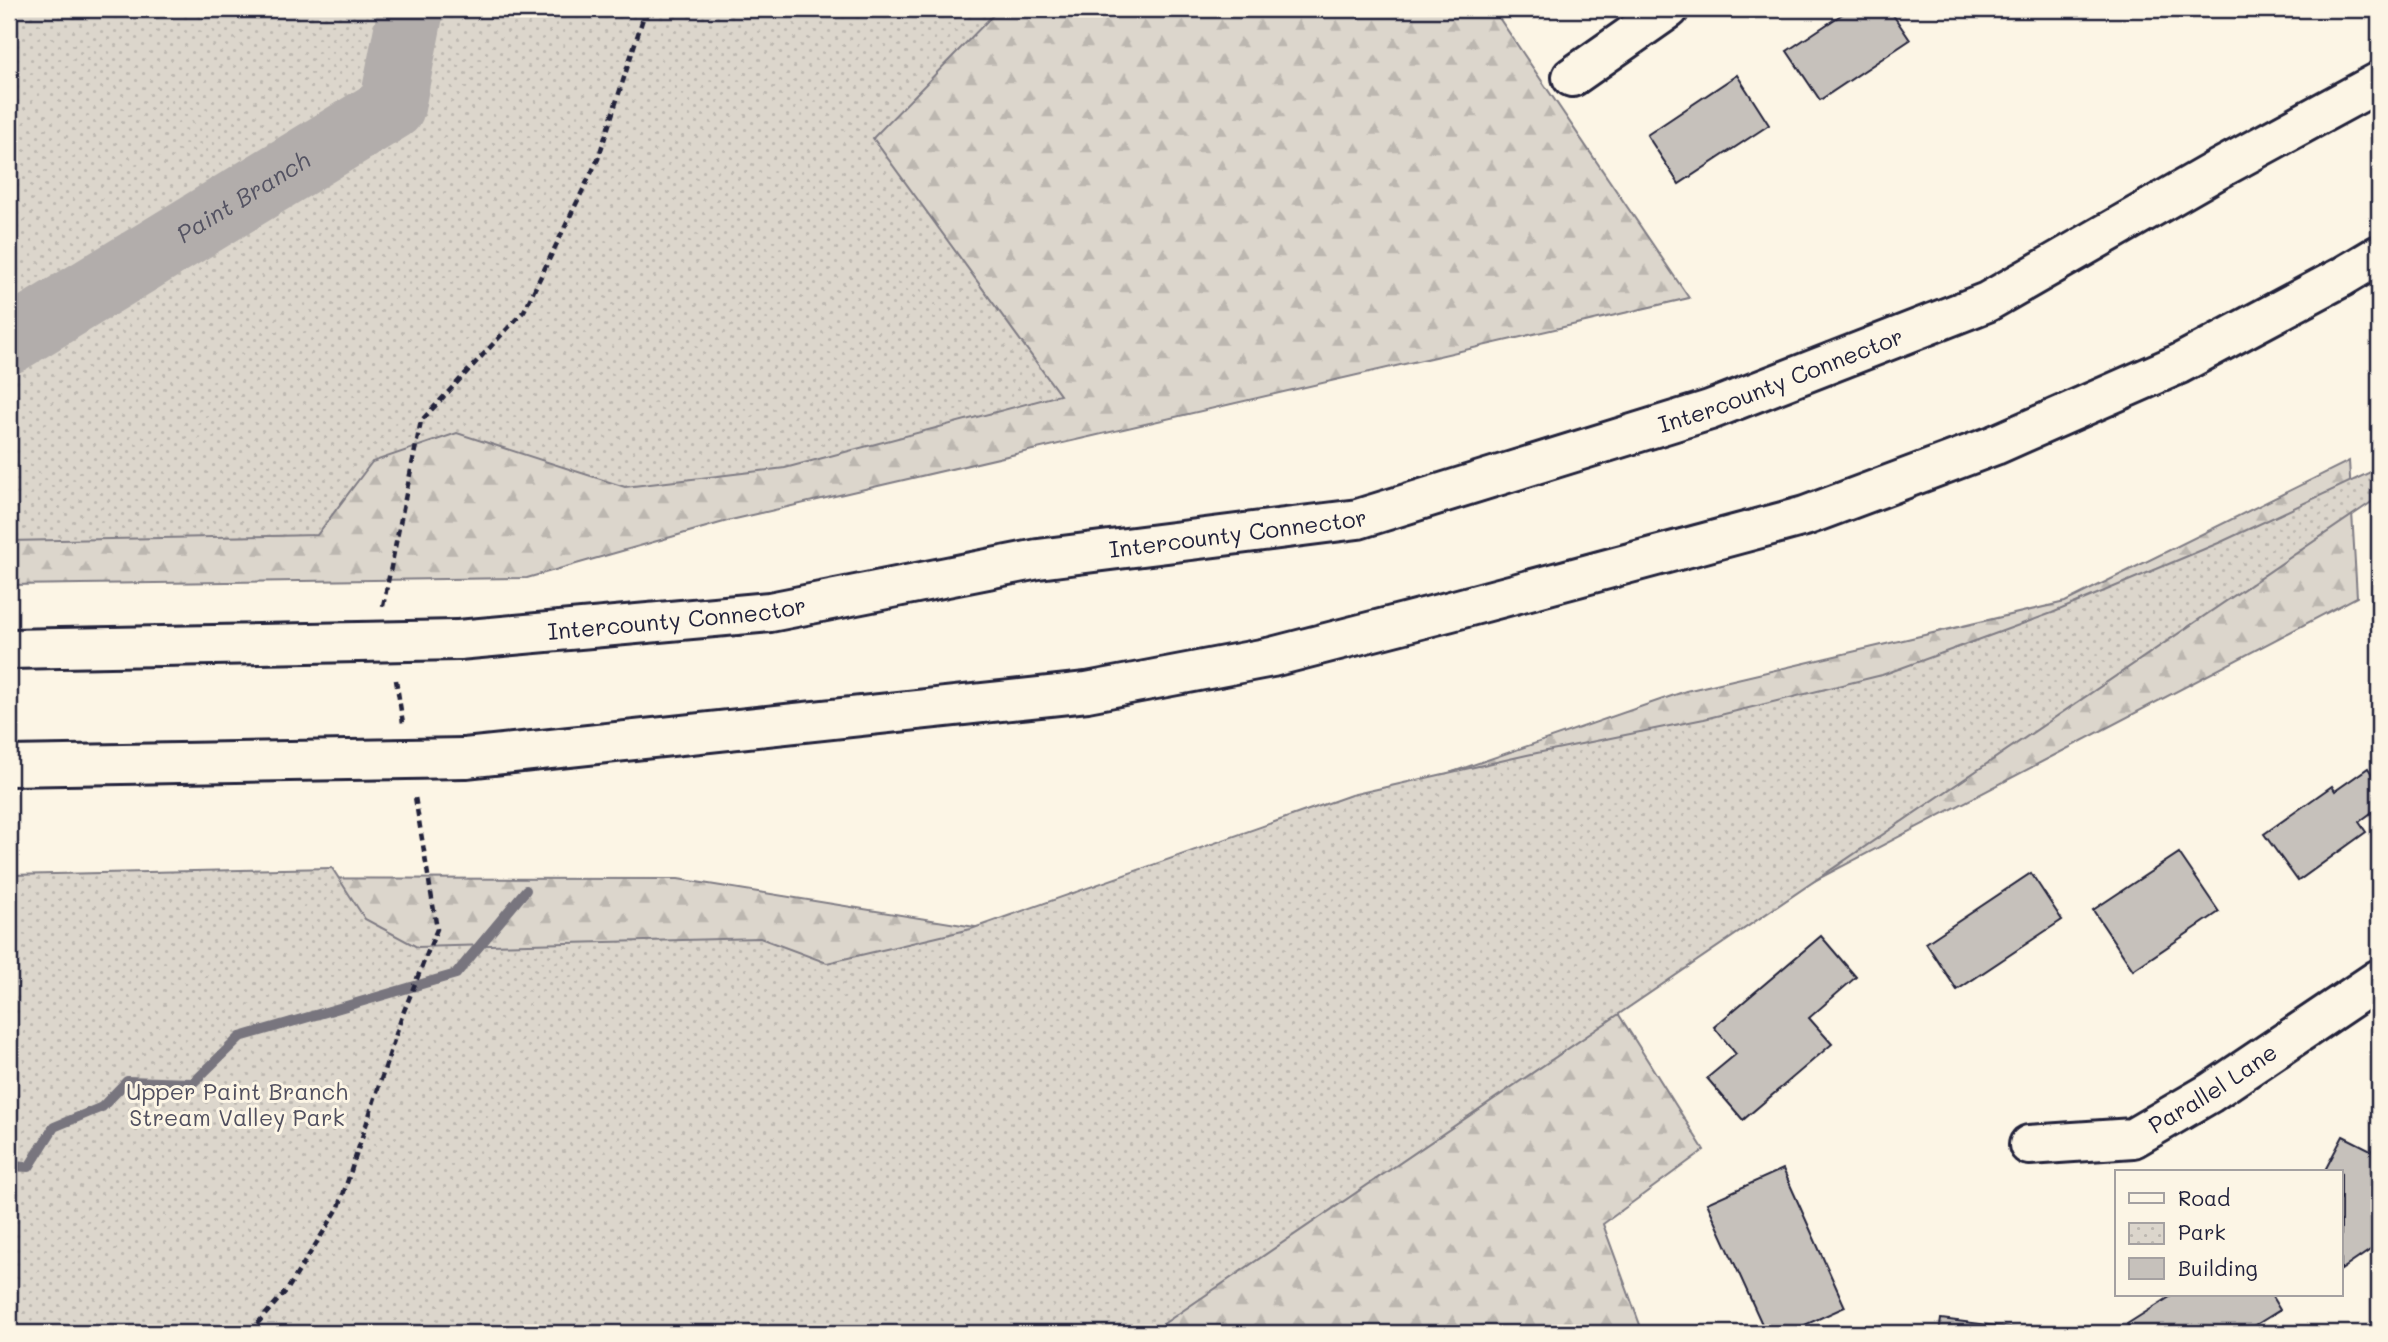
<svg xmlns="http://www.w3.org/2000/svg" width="2388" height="1342" viewBox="0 0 2388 1342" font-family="Mali,sans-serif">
  <defs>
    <pattern id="forest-firs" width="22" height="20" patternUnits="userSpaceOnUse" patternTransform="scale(1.75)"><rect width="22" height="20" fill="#dcd6cc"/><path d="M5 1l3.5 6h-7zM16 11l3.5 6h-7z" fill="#bcb7b0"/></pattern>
    <pattern id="park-dots" width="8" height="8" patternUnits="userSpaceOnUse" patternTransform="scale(1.75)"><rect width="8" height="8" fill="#dcd6cc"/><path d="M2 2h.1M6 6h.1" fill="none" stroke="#bcb7b0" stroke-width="1.8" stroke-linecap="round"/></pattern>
  </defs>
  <rect width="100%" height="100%" fill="#fcf5e5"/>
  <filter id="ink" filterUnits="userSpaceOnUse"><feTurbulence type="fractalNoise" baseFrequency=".0143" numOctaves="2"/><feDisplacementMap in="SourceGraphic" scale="14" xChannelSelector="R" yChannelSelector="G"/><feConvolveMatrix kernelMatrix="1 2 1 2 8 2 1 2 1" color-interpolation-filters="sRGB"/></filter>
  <g filter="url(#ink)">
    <path fill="url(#forest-firs)" stroke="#7f7c84" stroke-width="2" d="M15,9H1493L1689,298L731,520L527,578L9,585V50Z
      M2349,461L2357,597L1604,991L1704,1150L1603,1224L1643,1333H9V880L160,878L678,879L1117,950L1265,837L1686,691L2065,602Z"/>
    <path fill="url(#park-dots)" stroke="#7f7c84" stroke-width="2" d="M9,9H999L873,138L1060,395L785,468L625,487L457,433L372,462L317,535L9,541Z
      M2379,468V497L1150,1333H9V875L332,868L365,919L417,947L760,938L827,963L971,929L1351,795L1527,755L1704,719L1882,675L2052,613L2221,542Z"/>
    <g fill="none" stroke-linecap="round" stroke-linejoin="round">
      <path stroke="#78757e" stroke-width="10" d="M9,1166L29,1167L54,1127L102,1107L127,1081L193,1083L240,1037L456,974L526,890"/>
      <path stroke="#b2adab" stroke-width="66" id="s1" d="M9,341L392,107L411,9"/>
    </g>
    <path fill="#c6c1bb" stroke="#22223b" stroke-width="2" d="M1850,9H1889L1910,40L1820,100L1787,51Z
      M1737,75L1769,125L1679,184L1647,135Z
      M2368,768L2379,785V807L2359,822L2366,832L2298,881L2264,834L2332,786L2335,791Z
      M2179,853L2219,912L2133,970L2093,910Z
      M2031,873L2062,920L1957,990L1926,943Z
      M1821,936L1856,977L1809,1018L1832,1044L1743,1120L1707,1078L1736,1054L1714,1027Z
      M2343,1136L2379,1154V1244L2341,1270V1172H2324Z
      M1783,1169L1845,1307L1787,1333H1766L1707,1203Z
      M2173,1295H2271L2280,1310L2243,1333H2133L2127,1324Z
      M1941,1319L2051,1333H1939Z"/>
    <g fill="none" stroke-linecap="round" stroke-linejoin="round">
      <g stroke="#22223b" stroke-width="44">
        <g id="minor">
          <path d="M1572,77L1669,9"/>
          <path id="s2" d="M2029,1145L2133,1138L2210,1093L2379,979"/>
        </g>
      </g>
      <g stroke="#22223b" stroke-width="44">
        <g id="motorway">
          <path id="s3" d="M458,640L770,612L1038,559L1358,519L1710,410L1987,302L2217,170L2379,82"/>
          <path d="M465,758L1087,692L1272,657L1451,611L1805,516L1995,445L2179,364L2342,277L2379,255"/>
        </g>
      </g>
      <path stroke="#22223b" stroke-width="4.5" stroke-dasharray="7 5" stroke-linecap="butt" d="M383,606L421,421L524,311L598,159L646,9
        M396,680L403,723
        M249,1333L287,1290L339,1207L402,1016L437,929L415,797"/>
      <use href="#minor" stroke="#fcf5e5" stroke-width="38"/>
      <use href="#motorway" stroke="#fcf5e5" stroke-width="38"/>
      <g stroke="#22223b" stroke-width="44" stroke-linecap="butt">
        <path id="motorway-bridge" d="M9,649L458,640
          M9,766L465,758"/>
      </g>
      <use href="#motorway-bridge" stroke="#fcf5e5" stroke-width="38"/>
    </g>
  </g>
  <g text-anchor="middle" stroke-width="6" stroke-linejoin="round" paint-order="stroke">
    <g font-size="23" fill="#22223b" stroke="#fcf5e5">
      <text dy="8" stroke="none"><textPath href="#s3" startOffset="1354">Intercounty Connector</textPath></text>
      <text dy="8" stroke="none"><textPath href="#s3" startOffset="788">Intercounty Connector</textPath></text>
      <text dy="8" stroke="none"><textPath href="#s3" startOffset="220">Intercounty Connector</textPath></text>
      <text dy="8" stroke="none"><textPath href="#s2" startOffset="198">Parallel Lane</textPath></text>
    </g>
    <g font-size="23" fill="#504f5f" stroke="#fcf5e5">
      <text x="237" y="1100">Upper Paint Branch<tspan x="237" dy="26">Stream Valley Park</tspan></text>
    </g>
    <g font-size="24" font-style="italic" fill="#545362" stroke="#fcf5e5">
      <text dy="8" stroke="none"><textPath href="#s1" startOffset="275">Paint Branch</textPath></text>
    </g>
  </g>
  <rect width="2388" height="1342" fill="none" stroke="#fcf5e5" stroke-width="35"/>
  <rect x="18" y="18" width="2353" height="1307" fill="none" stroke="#22223b" stroke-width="2.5" filter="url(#ink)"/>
  <rect x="2115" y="1170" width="228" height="126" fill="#fcf5e5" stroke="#a5a1a1" stroke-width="2"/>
  <rect x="2129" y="1193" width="35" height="10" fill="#fcf5e5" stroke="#a5a1a1" stroke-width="2"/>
  <text x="2178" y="1206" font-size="21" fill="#22223b">Road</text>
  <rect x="2129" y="1223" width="35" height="21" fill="url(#park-dots)" stroke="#a5a1a1" stroke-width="2"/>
  <text x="2178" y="1240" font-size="21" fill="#22223b">Park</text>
  <rect x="2129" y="1258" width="35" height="21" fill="#c6c1bb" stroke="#a5a1a1" stroke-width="2"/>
  <text x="2178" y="1276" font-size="21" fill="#22223b">Building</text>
</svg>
